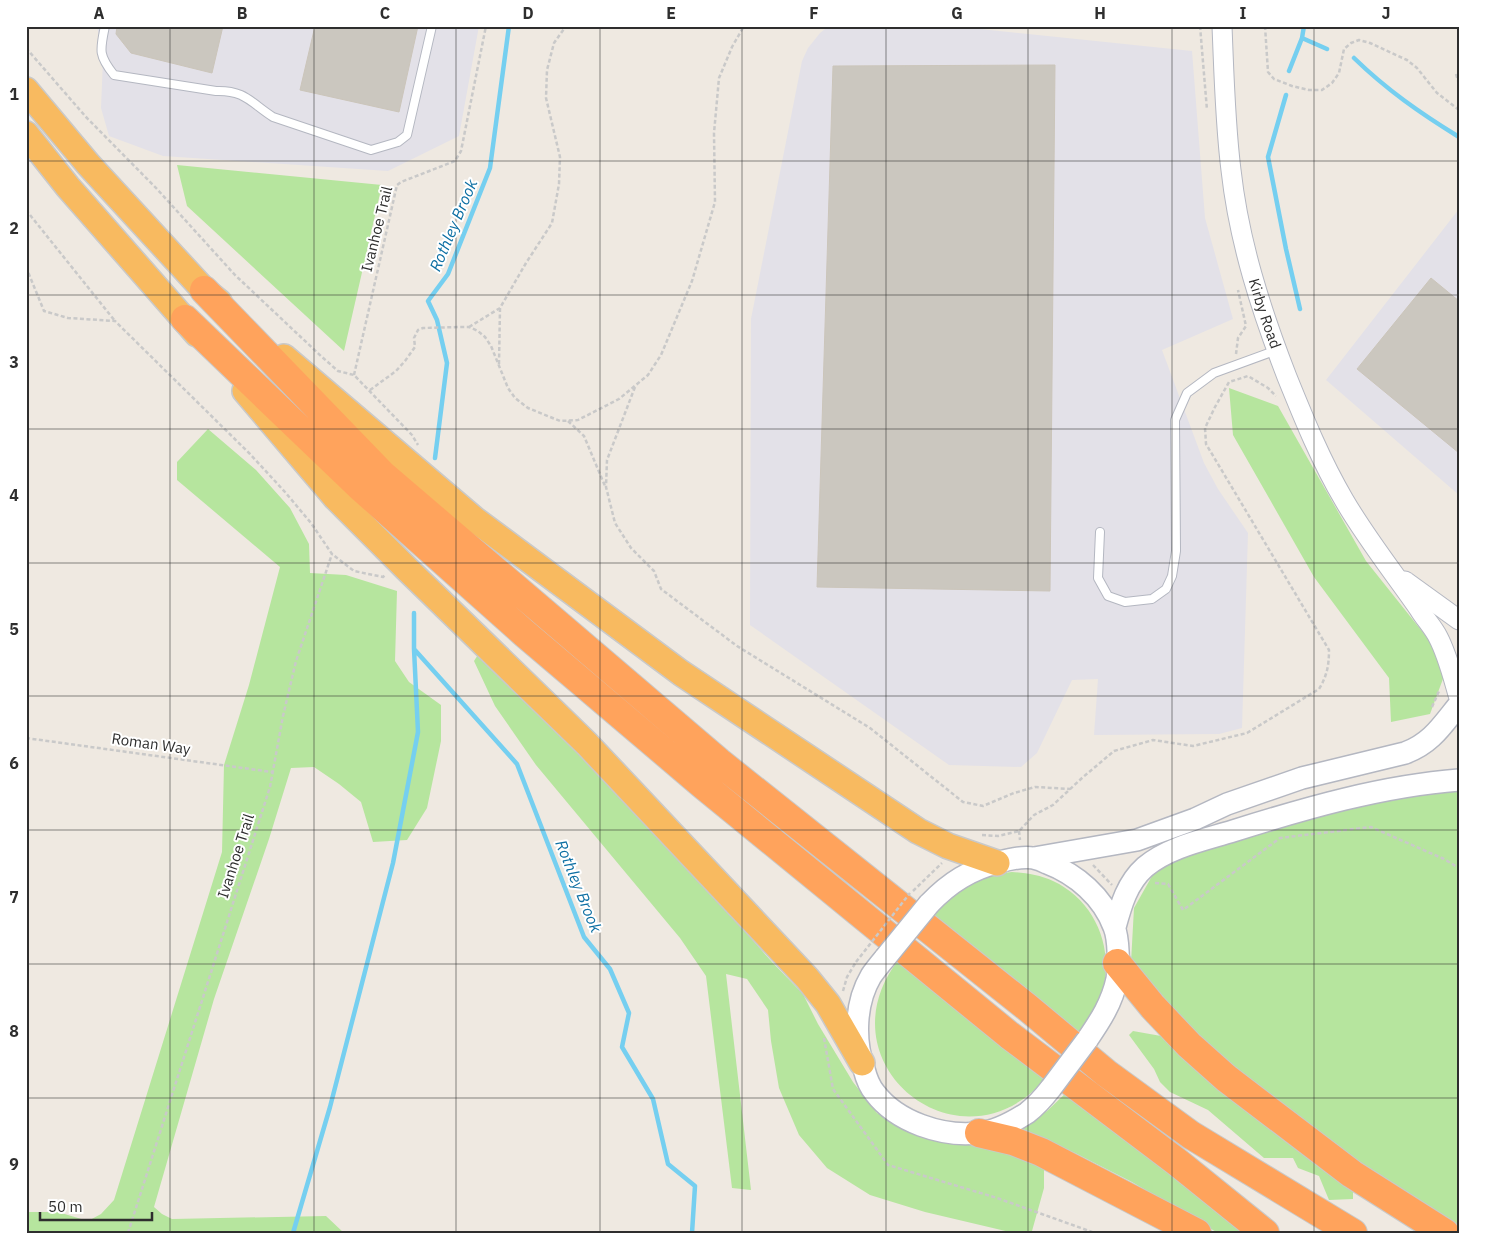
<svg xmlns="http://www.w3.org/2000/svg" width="1485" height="1259" viewBox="0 0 1485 1259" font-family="'IBM Plex Sans',sans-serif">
  <rect width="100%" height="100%" fill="#efe9e1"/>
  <path fill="#e3e1e8" d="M97,26H479L459,136L388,171L163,156L109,136L101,108L103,60Z
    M829,26H952L1192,51L1205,218L1233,319L1162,350L1204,463L1218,489L1248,533L1242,728L1219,734L1094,735L1098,679L1072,680L1037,753L1021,767L949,765L750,625L751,319L802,61L808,48L820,33Z
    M1459,209V495L1326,380Z"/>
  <path fill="#b6e59e" d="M177,165L382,185L344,351L187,206Z
    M1229,388L1278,406L1366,561L1425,635L1447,668L1430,714L1391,722L1389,678L1314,577L1233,435Z
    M208,429L256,470L290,508L309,544L310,573L346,575L397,591L395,661L409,682L441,705V741L427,808L407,840L373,842L361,802L339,784L314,767L291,768L269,839L214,999L154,1207L162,1214L172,1219L326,1216L344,1233H26V1212H58L88,1221L101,1214L114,1200L222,852L224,765L249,685L280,567L177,480V462Z
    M481,650L721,904L772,962L803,994L818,1024L853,1082L877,1113L922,1138L992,1148L1044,1167V1188L1032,1231L1014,1233L925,1212L870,1195L827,1168L799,1135L779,1088L771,1041L768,1010L747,979L726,974L751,1190L732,1188L706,976L680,938L536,765L495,706L474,661Z
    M1459,786V1229L1333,1147L1164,1011L1131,962L1134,908L1152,876L1167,863L1330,806Z
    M1012,872C1026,873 1040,875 1053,881C1094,900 1114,946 1103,989C1102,994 1102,1000 1099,1004C1094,1015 1085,1026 1078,1036C1033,992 985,954 932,919C937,913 941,905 947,900C963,882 989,874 1012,872Z
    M899,959L1047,1077C961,1179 818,1063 899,959Z
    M1133,1031L1161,1036L1353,1187V1199L1329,1200L1319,1176L1298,1168L1293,1158H1264L1208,1110L1170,1092L1160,1082L1154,1069L1129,1035Z
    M1067,1092L1248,1233H1218L1132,1182L1077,1154L1021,1128L1047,1111Z"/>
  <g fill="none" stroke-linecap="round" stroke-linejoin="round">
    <path stroke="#75cff0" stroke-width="4.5" d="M1302,38L1327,49
      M1354,58C1387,90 1420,113 1459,137
      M1289,71L1302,38L1304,26
      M1286,95L1268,157L1286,249L1300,309
      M435,458L447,363L437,320L428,301L448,274L490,168L509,26
      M414,613V649L517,764L584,937L610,969L629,1013L622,1047L653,1099L668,1164L695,1186L692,1233
      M293,1233L330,1107L393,863L418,732L414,649"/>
  </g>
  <path fill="#cbc7bf" stroke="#cbc5ba" d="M117,26H223L212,73L131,53L116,34Z
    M315,26H418L399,112L300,90Z
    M1055,65L1050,591L817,587L833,66Z
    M1431,278L1459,301V453L1357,369Z"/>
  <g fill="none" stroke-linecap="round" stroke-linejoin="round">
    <g stroke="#b4b7c1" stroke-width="10">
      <path id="service" d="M105,26C100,50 98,55 114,75L216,91C245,90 251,103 273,117L371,150L398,142L407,135L432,26
        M1100,532L1098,578L1108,596L1125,602L1152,599L1166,589L1172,576L1176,551L1175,420L1187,393L1214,373L1277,350"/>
    </g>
    <g stroke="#b4b7c1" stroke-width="21">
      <g id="tertiary">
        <path id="s1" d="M1222,26C1224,74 1225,122 1231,170C1239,242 1261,310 1287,377C1304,419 1321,461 1344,500C1366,538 1394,573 1419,609C1425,619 1433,627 1438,637C1448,656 1453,678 1459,698"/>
        <path d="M1405,581L1459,620"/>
      </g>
    </g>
    <g stroke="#b4b7c1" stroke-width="24">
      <path id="secondary" d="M1034,858L1137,840L1195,819L1227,804L1302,778L1405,753C1430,744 1441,727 1457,707
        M929,904C950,882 970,870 999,862C1010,859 1022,856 1033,858C1038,859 1043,861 1047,863C1076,874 1103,897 1114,927C1119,939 1119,966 1117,979C1112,1003 1100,1021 1087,1040
        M1115,927C1121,905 1127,883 1145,867C1169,847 1204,840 1233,831C1306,808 1382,786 1459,780
        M885,958C880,964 875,970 871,976C855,1003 854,1040 864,1069C866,1077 869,1086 875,1093C897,1122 942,1137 978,1133C994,1132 1013,1122 1027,1113C1036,1106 1044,1097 1051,1088"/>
    </g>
    <g stroke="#c9c9c9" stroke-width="28">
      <path id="trunk" d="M26,90L88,164L204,290L219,302
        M26,134L68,187L197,334
        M284,357L474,519L681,673L918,831L948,846L997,863
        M245,391L335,497L407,569L587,744L807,978L828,1004L862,1063"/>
    </g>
    <g stroke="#c9c9c9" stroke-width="30">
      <path id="motorway" d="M204,290L383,475L719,762L1028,1008L1106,1073L1191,1135L1353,1233
        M185,319L359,486L524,633L703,785L1009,1035L1177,1162L1265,1233
        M1117,963L1153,1007L1189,1045L1226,1078L1352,1174L1445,1233
        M979,1133L1013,1141L1041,1152L1197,1233"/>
    </g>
    <path stroke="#c9c9c9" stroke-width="2.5" stroke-dasharray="4 2.5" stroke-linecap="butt" d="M1200,26L1207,110
      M1265,26L1268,72L1274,79L1292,86L1309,90H1322L1332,83L1339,73L1344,49L1351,43L1359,40L1370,43L1407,60L1417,68L1437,93L1459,110
      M26,48L86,117L157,189L235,275L322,357L338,371L354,375L412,435L418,445
      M1456,74L1459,84
      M26,210L115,321
      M26,267L44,311L68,318L115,321L250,454L285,492L311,523L332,554L354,571L383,577L385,575
      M469,327L500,308L526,263L552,223L559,184L560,157L546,98L547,70L554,43L566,26
      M1236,354L1238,338L1246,326L1238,290
      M499,364L500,308
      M354,375L397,185L401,182L455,161L461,151L486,26
      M635,387L607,460L606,487L615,523L631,548L654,571L661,589L737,646L870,728L963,802L983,806L1014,793L1035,787L1070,789
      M370,390L396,371L405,361L415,347L414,338L418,330L423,328L461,327H469L478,331L485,337L491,346L508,388L515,398L528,408L560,421L578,420L619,399L648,375L661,355L692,281L715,202L714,133L719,78L732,47L744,26
      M568,421L584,436L605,486
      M1432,707L1439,691
      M26,738L272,772
      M1019,831L1020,840
      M982,835L998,836L1019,831L1034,815L1053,805L1082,778L1114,751L1153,740L1193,746L1247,733L1319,689C1327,676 1329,665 1329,650L1206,444L1205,428L1215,407L1229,382L1248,376L1268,388L1276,396
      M1093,865L1112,885
      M1155,883L1168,884L1183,910L1280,838L1371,827L1444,859L1459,868
      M913,891L942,863
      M843,991L847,977L856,962
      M824,1038L833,1089L888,1165L997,1198L1095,1233
      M128,1233L270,787L283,716L296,661L332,554"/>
    <use href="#service" stroke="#fff" stroke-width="8"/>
    <use href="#tertiary" stroke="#fff" stroke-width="19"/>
    <use href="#secondary" stroke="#fff" stroke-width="21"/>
    <use href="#trunk" stroke="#f8ba60" stroke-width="25"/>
    <use href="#motorway" stroke="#ffa35c" stroke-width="28"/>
    <g stroke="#b4b7c1" stroke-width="24" stroke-linecap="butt">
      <path id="secondary-bridge" d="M885,958L929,904
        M1051,1088L1087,1040"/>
    </g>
    <path stroke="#c9c9c9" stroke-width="2.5" stroke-dasharray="4 2.5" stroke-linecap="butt" d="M856,962L910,893"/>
    <use href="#secondary-bridge" stroke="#fff" stroke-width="21"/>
  </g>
  <path fill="none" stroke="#2e2e2e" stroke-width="1" stroke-opacity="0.55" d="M170,26V1233M314,26V1233M456,26V1233M600,26V1233M742,26V1233M886,26V1233M1028,26V1233M1172,26V1233M1314,26V1233M26,161H1459M26,295H1459M26,429H1459M26,563H1459M26,696H1459M26,830H1459M26,964H1459M26,1098H1459"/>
  <g text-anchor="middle" stroke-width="4" stroke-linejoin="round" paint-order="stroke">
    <g font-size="15" fill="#2e2e2e" stroke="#fff">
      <text transform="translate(377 229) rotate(-76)" y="5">Ivanhoe Trail</text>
      <text dy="5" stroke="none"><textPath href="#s1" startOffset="292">Kirby Road</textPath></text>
      <text transform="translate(151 744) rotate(8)" y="5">Roman Way</text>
      <text transform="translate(236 856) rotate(-72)" y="5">Ivanhoe Trail</text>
    </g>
    <g font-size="16" font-style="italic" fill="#0d6fa3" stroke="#fff">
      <text transform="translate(453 225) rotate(-67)" y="6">Rothley Brook</text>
      <text transform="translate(579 886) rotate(68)" y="6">Rothley Brook</text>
    </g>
  </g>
  <rect width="1485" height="1259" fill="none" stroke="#ffffff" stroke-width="55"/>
  <path d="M40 1212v8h112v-8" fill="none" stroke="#2e2e2e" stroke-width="2.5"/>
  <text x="48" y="1212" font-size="15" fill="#2e2e2e" stroke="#ffffff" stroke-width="4" paint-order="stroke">50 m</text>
  <rect x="28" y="28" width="1430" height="1204" fill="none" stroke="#2e2e2e" stroke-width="2"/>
  <g font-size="16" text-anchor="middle" font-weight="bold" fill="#2e2e2e">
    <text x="99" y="19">A</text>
    <text x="242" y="19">B</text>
    <text x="385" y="19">C</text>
    <text x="528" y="19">D</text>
    <text x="671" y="19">E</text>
    <text x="814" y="19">F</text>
    <text x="957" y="19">G</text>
    <text x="1100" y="19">H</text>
    <text x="1243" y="19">I</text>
    <text x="1386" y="19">J</text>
    <text x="14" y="100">1</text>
    <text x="14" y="234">2</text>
    <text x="14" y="368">3</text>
    <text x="14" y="501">4</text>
    <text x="14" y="635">5</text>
    <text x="14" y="769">6</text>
    <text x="14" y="903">7</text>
    <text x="14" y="1037">8</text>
    <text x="14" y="1170">9</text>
  </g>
</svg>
